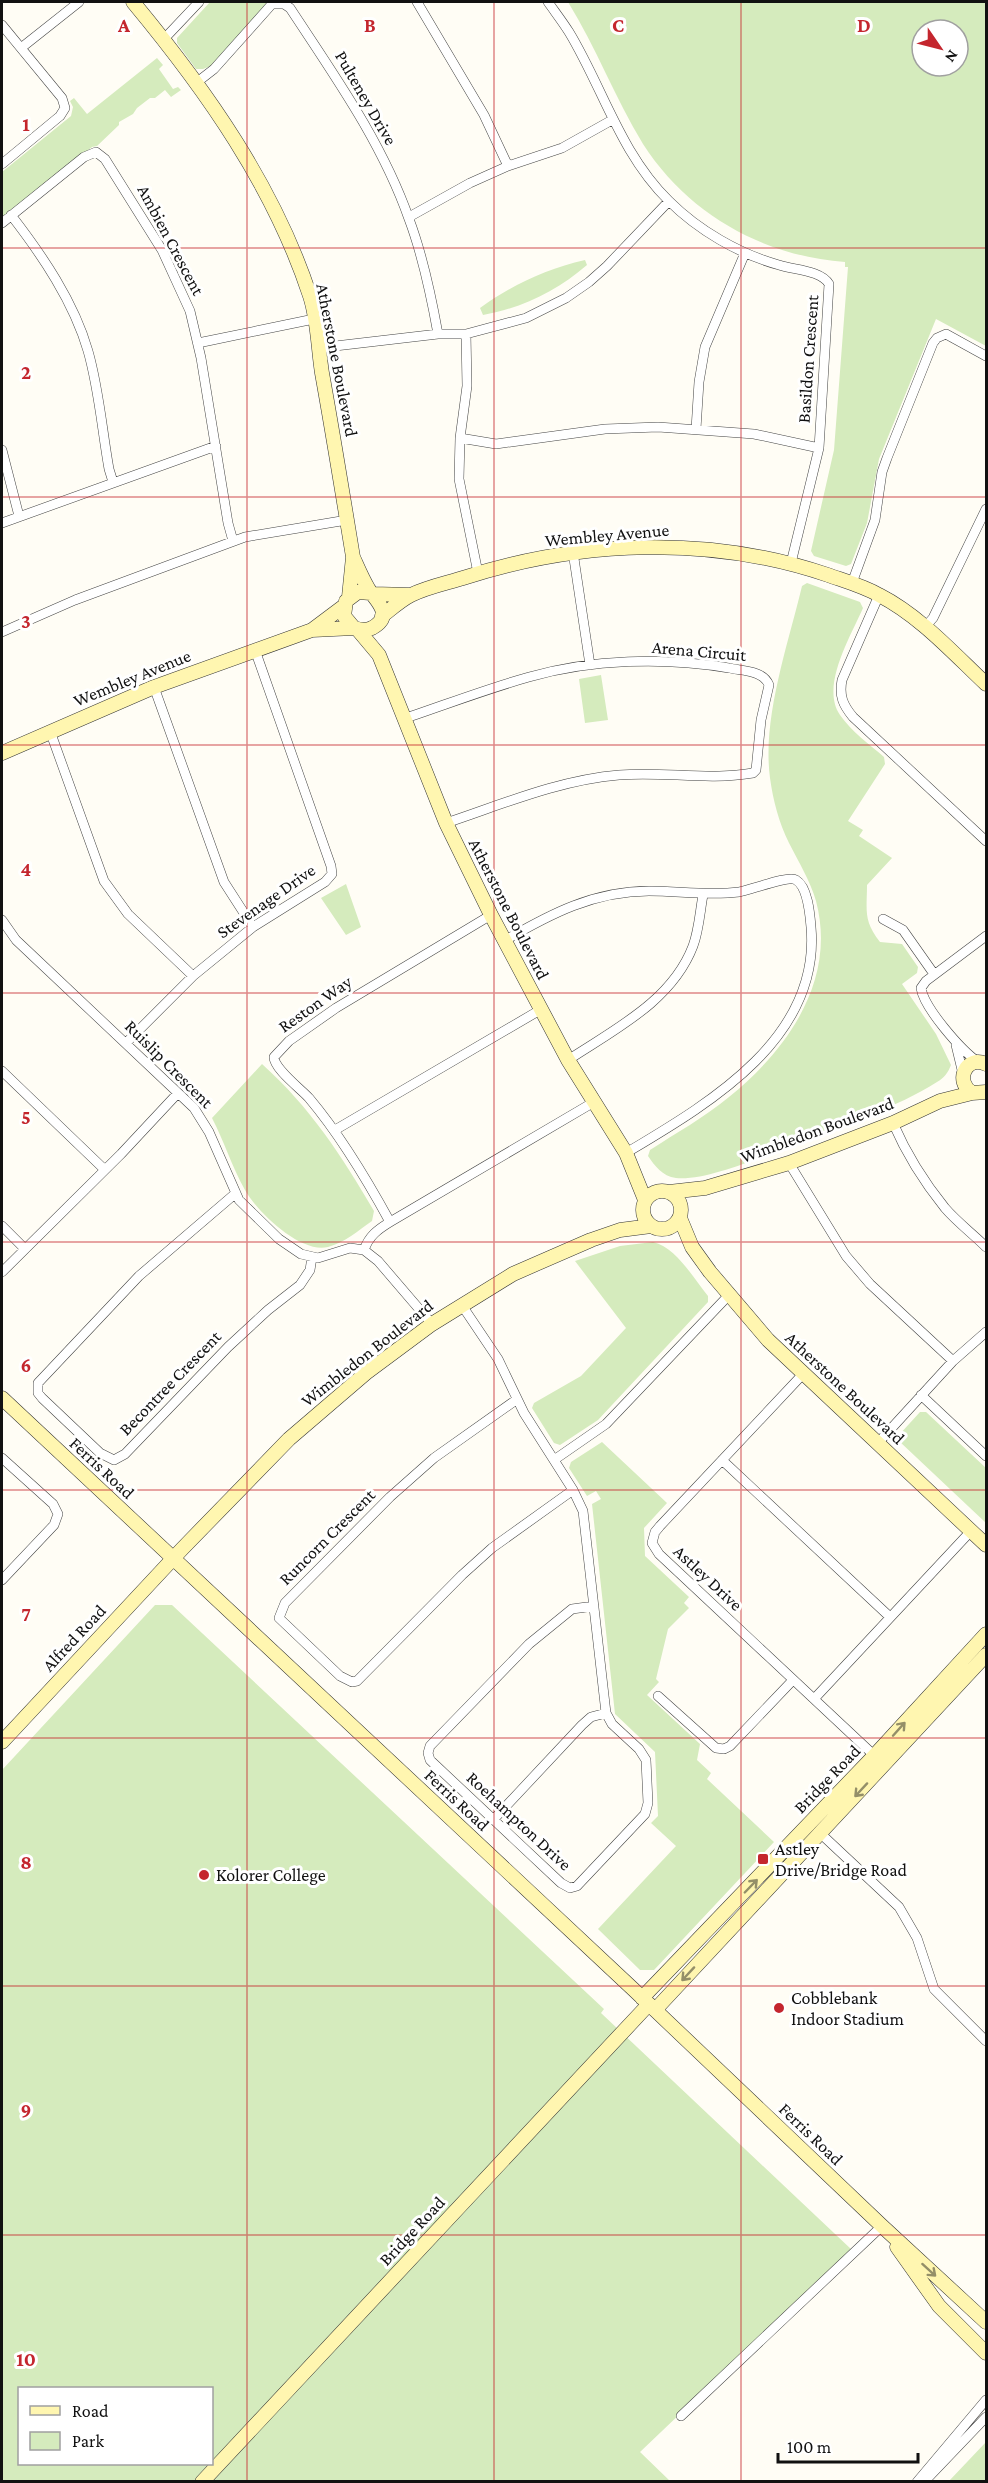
<svg xmlns="http://www.w3.org/2000/svg" width="988" height="2483" viewBox="0 0 988 2483" font-family="'Crimson Pro',serif">
  <rect width="100%" height="100%" fill="#fffdf5"/>
  <path fill="#d5ebbd" fill-rule="evenodd" d="M210,2H269L211,66L203,69H196L177,43V38Z
    M568,2H986V346L936,319L879,459L867,523L851,564L846,566L814,556L811,551L834,450L848,267H845V262C763,256 688,214 643,144C615,98 596,47 568,2ZM922,30H958V66H922Z
    M157,58L163,65L159,69L173,89L178,87L181,90L171,97L165,90L155,98H150L137,108L133,114L119,122V125L97,146L92,147L2,220V172L71,116L73,107L70,101L74,98L87,114Z
    M585,260L587,265C557,291 522,308 483,315L480,308C512,285 546,269 585,260Z
    M807,583L860,602L863,608C851,636 820,686 840,715C851,731 869,744 884,757L885,764L848,821L863,830L859,836L892,858L867,885C867,911 863,920 880,942L902,944L918,967L917,973L902,984L936,1034L951,1065C948,1073 944,1078 937,1082C896,1108 847,1123 803,1140C770,1153 710,1181 676,1178C662,1176 655,1166 648,1156L650,1150C676,1133 705,1117 729,1097C788,1049 837,980 816,901C810,880 799,863 789,843C779,823 773,800 770,778C762,718 788,645 802,586Z
    M601,675L608,720L585,723L579,679Z
    M346,884L361,927L346,935L321,898Z
    M262,1064C310,1107 342,1156 374,1211L372,1221C359,1230 344,1243 328,1247C301,1254 257,1212 245,1190C232,1167 224,1141 212,1118Z
    M653,1242C677,1248 693,1278 708,1296V1302L598,1420L560,1445L554,1443L532,1408L534,1403L581,1376L626,1328L575,1261L620,1246Z
    M920,1412H926L986,1468V1523L899,1441V1435Z
    M602,1442L667,1503L644,1528L645,1556L689,1597L684,1603L689,1608L668,1629L656,1679L659,1682L647,1695L700,1744L697,1760L711,1773L707,1779L774,1842L654,1970H640L598,1929L676,1846L651,1823L658,1816L655,1752L615,1714L592,1504L601,1499L596,1491L587,1496L569,1468L571,1462Z
    M155,1605H172L604,2009L601,2013L852,2250L640,2452L670,2481H2V1770ZM20,2388H212V2464H20Z
    M986,2442V2481H949Z"/>
  <g fill="none" stroke-linecap="round" stroke-linejoin="round">
    <g stroke="#444" stroke-width="10">
      <path id="street" d="M417,2L484,115L508,166
        M548,2C555,12 562,21 569,32C603,88 620,153 669,201C698,230 739,254 779,265C793,270 821,270 829,284L819,448L791,563
        M2,25L62,98L65,108L60,116L2,164
        M164,39L199,2
        M21,48L79,2
        M196,83L214,69L272,4H284L290,8C334,75 382,142 409,219C423,256 431,295 438,334
        M11,215C42,255 74,302 88,351C99,389 102,430 109,469L113,482
        M409,217L470,183L508,166L562,148L612,120
        M2,223L84,157L96,152L105,159L162,250L190,311L201,358L228,523L233,541
        M466,334L467,386L460,438L459,479L478,573
        M198,343L314,319
        M318,348L438,334H466L526,318L566,298L589,282L607,266L669,201
        M696,429L699,382L705,347L745,253
        M460,438L496,444L605,429L658,427L754,434L819,448
        M2,450L19,516
        M2,523L216,446
        M573,552L590,665
        M852,583L875,520L882,472L887,458L933,343L937,338L946,334L986,356
        M879,595L842,680C839,696 843,705 853,717L986,841
        M925,627L933,618L986,509
        M2,632L75,600L245,537L347,520
        M154,687L224,882L253,927
        M403,719C445,705 486,689 529,677C592,659 664,657 729,668C742,671 763,670 769,685L761,720L756,770L753,773C706,781 665,771 619,775C559,780 503,804 446,823
        M50,731L104,881L128,914L193,976
        M883,919L903,930L934,974
        M2,920L16,940L194,1108L209,1132L239,1200L279,1239L301,1254L318,1258L350,1248L364,1250L378,1261L432,1324
        M504,941C550,914 594,891 649,891C679,891 709,896 739,892C751,890 789,875 796,880C808,887 810,915 811,927C821,1039 708,1104 626,1153
        M126,1043L193,976L253,927L325,882L332,874L331,866L255,650
        M956,1045L963,1074
        M568,1060C615,1029 672,1001 693,946C699,930 700,911 703,895
        M978,1062C961,1050 924,1008 921,988L926,981L986,936
        M2,1071L104,1169
        M893,1123C906,1153 924,1182 945,1208C957,1222 973,1234 986,1247
        M335,1130L540,1010
        M789,1163L846,1256L870,1284L953,1361
        M236,1193L139,1276L38,1383V1393L42,1398L100,1453L114,1460L125,1454L228,1347L268,1310L300,1285L310,1270L312,1257
        M390,1222C366,1178 341,1136 309,1098C301,1089 274,1069 274,1057L289,1041L336,1008L491,915
        M2,1226L24,1248
        M364,1250C369,1236 377,1230 390,1222L594,1102
        M2,1272L121,1154L178,1093
        M461,1304L498,1359L524,1413L573,1490L583,1511L606,1713L612,1724L639,1749L646,1760L648,1803L645,1814L577,1886L570,1888L561,1883L430,1760L428,1753L430,1746L529,1644L572,1609L594,1606
        M803,1374L660,1526L655,1532L652,1543L659,1554L878,1759
        M921,1395L986,1456
        M516,1400L434,1458L390,1497L285,1603L279,1618L340,1676L352,1682L357,1681L462,1575L492,1548L573,1490
        M877,1444L953,1361L986,1332
        M2,1458L53,1504L58,1514L54,1525L2,1580
        M554,1460L606,1424L729,1295
        M722,1460L890,1617
        M658,1696L716,1748L724,1749L730,1746L793,1680
        M814,1699L971,1531
        M493,1820L582,1725L591,1717L606,1713
        M820,1833L899,1907L917,1938L934,1989L986,2041
        M681,2416L882,2226
        M917,2482L986,2400
        M924,2482L986,2417"/>
    </g>
    <g stroke="#333" stroke-width="15">
      <path id="secondary" d="M133,2C206,90 274,186 310,296C318,320 318,348 322,373C333,434 343,496 353,557C358,568 362,578 368,588C374,599 396,615 372,628C366,631 360,630 354,628L344,616L346,601L358,592L371,593
        M373,594L411,595
        M349,597L353,557
        M382,616C391,609 401,600 411,595C427,587 447,583 463,578C581,540 710,535 828,575C845,581 863,586 879,595C920,616 953,653 986,684
        M312,630L354,628
        M358,630L379,655L446,823L491,915L568,1060L626,1153L645,1200
        M2,753L154,687L312,630L344,606
        M986,1064C966,1055 954,1081 972,1093L986,1092
        M643 1210a19 19 0 1 1 38 0a19 19 0 1 1-38 0Z
        M669,1192L705,1188L789,1163L893,1123L940,1101L972,1093
        M680,1218L692,1247L710,1272L768,1340L986,1545
        M2,1398L633,1989L882,2226L986,2322
        M2,1742L182,1549L289,1439L366,1373L432,1324L513,1274L591,1240L620,1230L651,1226
        M642,1998L875,1755L986,1634
        M655,2010L986,1655
        M897,2247L939,2306L986,2353
        M202,2482L649,2004"/>
    </g>
    <use href="#street" stroke="#fff" stroke-width="9"/>
    <use href="#secondary" stroke="#fff6b0" stroke-width="14"/>
  </g>
  <defs><path id="oneway-shaft" d="M-6 0H5M1.5-3L5.5 0L1.5 3" fill="none" stroke-width="1.6" stroke-linecap="round" stroke-linejoin="round" transform="scale(1.5)"/></defs>
  <g stroke="#948f68">
    <use href="#oneway-shaft" transform="translate(899 1729) rotate(-48)"/>
    <use href="#oneway-shaft" transform="translate(861 1790) rotate(133)"/>
    <use href="#oneway-shaft" transform="translate(751 1886) rotate(-46)"/>
    <use href="#oneway-shaft" transform="translate(688 1974) rotate(133)"/>
    <use href="#oneway-shaft" transform="translate(929 2270) rotate(42)"/>
  </g>
  <path fill="none" stroke="#c4262e" stroke-width="1.5" stroke-opacity="0.55" d="M247,2V2482M494,2V2482M741,2V2482M2,248H986M2,497H986M2,745H986M2,993H986M2,1242H986M2,1490H986M2,1738H986M2,1986H986M2,2235H986"/>
  <g fill="#c4262e" stroke="#fff" stroke-width="2">
    <rect x="757" y="1853" width="12" height="12" rx="3"/>
    <circle cx="204" cy="1875" r="6"/>
    <circle cx="779" cy="2008" r="6"/>
  </g>
  <g text-anchor="middle" stroke-width="6" stroke-linejoin="round" paint-order="stroke">
    <g font-size="18" fill="#111" stroke="#fff">
      <text transform="translate(366 98) rotate(60)" y="6">Pulteney Drive</text>
      <text transform="translate(171 240) rotate(62)" y="6">Ambien Crescent</text>
      <text transform="translate(808 359) rotate(-86)" y="6">Basildon Crescent</text>
      <text transform="translate(337 360) rotate(79)" y="6">Atherstone Boulevard</text>
      <text transform="translate(607 535) rotate(-5)" y="6">Wembley Avenue</text>
      <text transform="translate(699 651) rotate(5)" y="6">Arena Circuit</text>
      <text transform="translate(132 678) rotate(-22)" y="6">Wembley Avenue</text>
      <text transform="translate(266 901) rotate(-35)" y="6">Stevenage Drive</text>
      <text transform="translate(509 909) rotate(63)" y="6">Atherstone Boulevard</text>
      <text transform="translate(315 1004) rotate(-35)" y="6">Reston Way</text>
      <text transform="translate(169 1064) rotate(45)" y="6">Ruislip Crescent</text>
      <text transform="translate(817 1130) rotate(-20)" y="6">Wimbledon Boulevard</text>
      <text transform="translate(367 1353) rotate(-38)" y="6">Wimbledon Boulevard</text>
      <text transform="translate(170 1383) rotate(-46)" y="6">Becontree Crescent</text>
      <text transform="translate(845 1388) rotate(43)" y="6">Atherstone Boulevard</text>
      <text transform="translate(102 1468) rotate(43)" y="6">Ferris Road</text>
      <text transform="translate(327 1537) rotate(-45)" y="6">Runcorn Crescent</text>
      <text transform="translate(708 1578) rotate(43)" y="6">Astley Drive</text>
      <text transform="translate(74 1638) rotate(-47)" y="6">Alfred Road</text>
      <text transform="translate(827 1779) rotate(-46)" y="6">Bridge Road</text>
      <text transform="translate(457 1800) rotate(43)" y="6">Ferris Road</text>
      <text transform="translate(519 1821) rotate(43)" y="6">Roehampton Drive</text>
      <text transform="translate(811 2134) rotate(44)" y="6">Ferris Road</text>
      <text transform="translate(412 2231) rotate(-47)" y="6">Bridge Road</text>
    </g>
    <g font-size="18" fill="#111" stroke="#fff" text-anchor="start">
      <text x="775" y="1855">Astley<tspan x="775" dy="21">Drive/Bridge Road</tspan></text>
      <text x="216" y="1881">Kolorer College</text>
      <text x="791" y="2004">Cobblebank<tspan x="791" dy="21">Indoor Stadium</tspan></text>
    </g>
  </g>
  <g font-size="20" text-anchor="middle" font-weight="bold" fill="#c4262e" stroke="#fff" stroke-width="6" stroke-linejoin="round" paint-order="stroke">
    <text x="124" y="32">A</text>
    <text x="370" y="32">B</text>
    <text x="618" y="32">C</text>
    <text x="864" y="32">D</text>
    <text x="26" y="131">1</text>
    <text x="26" y="379">2</text>
    <text x="26" y="628">3</text>
    <text x="26" y="876">4</text>
    <text x="26" y="1124">5</text>
    <text x="26" y="1372">6</text>
    <text x="26" y="1621">7</text>
    <text x="26" y="1869">8</text>
    <text x="26" y="2117">9</text>
    <text x="26" y="2366">10</text>
  </g>
  <rect width="988" height="2483" fill="none" stroke="#111111" stroke-width="6"/>
  <rect x="18" y="2387" width="195" height="78" fill="#ffffff" stroke="#a0a0a0" stroke-width="1.5"/>
  <rect x="30" y="2406" width="30" height="9" fill="#fff6b0" stroke="#a0a0a0" stroke-width="1.5"/>
  <text x="72" y="2417" font-size="18" fill="#111111">Road</text>
  <rect x="30" y="2432" width="30" height="18" fill="#d5ebbd" stroke="#a0a0a0" stroke-width="1.5"/>
  <text x="72" y="2447" font-size="18" fill="#111111">Park</text>
  <g transform="translate(940 48) rotate(125)"><circle r="28" fill="#ffffff" stroke="#a0a0a0" stroke-width="1.5"/>
  <path d="M0-4.5L10 22L0 15L-10 22Z" fill="#c4262e"/>
  <text y="-9" font-size="16" font-weight="bold" text-anchor="middle" fill="#111111">N</text>
  </g>
  <path d="M778 2453v9h140v-9" fill="none" stroke="#111111" stroke-width="3"/>
  <text x="787" y="2453" font-size="18" fill="#111111" stroke="#ffffff" stroke-width="4.5" paint-order="stroke">100 m</text>
</svg>
